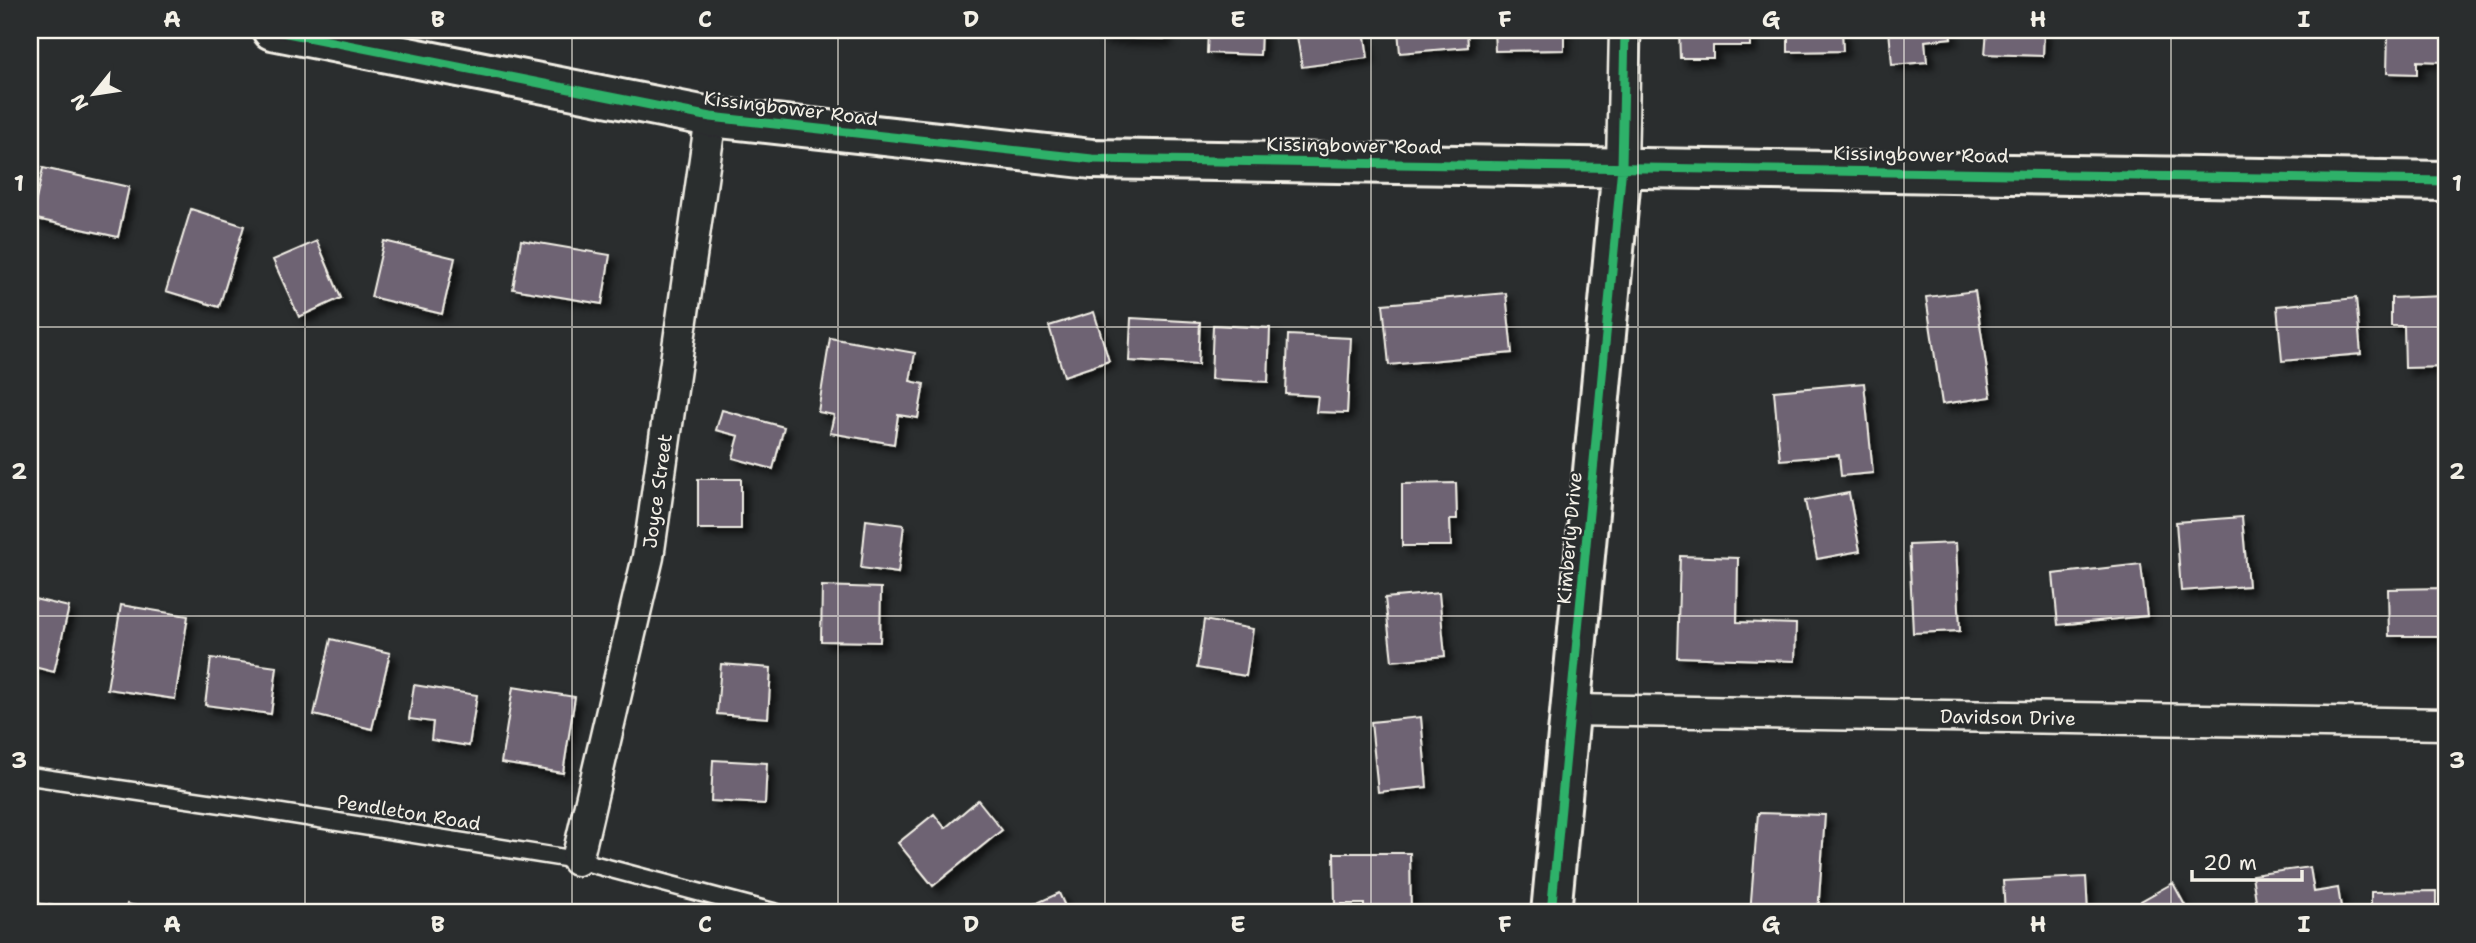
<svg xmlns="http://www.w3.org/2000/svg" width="2476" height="943" viewBox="0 0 2476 943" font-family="'Shantell Sans',sans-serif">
  <defs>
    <filter id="shadow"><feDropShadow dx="6" dy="6" stdDeviation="3.5" flood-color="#0009"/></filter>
  </defs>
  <rect width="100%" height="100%" fill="#2a2d2e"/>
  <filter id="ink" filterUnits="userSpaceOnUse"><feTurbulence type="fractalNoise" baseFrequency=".0143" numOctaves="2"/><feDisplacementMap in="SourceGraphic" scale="14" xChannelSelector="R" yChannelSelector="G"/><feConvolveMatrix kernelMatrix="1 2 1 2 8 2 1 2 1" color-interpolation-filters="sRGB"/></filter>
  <g filter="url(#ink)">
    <path fill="#6e6373" stroke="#f4f1e8" stroke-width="2" filter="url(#shadow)" d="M1100,30H1166V39L1099,37Z
      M1208,30H1261L1260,55L1207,53Z
      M1296,30H1364L1368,58L1302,67Z
      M1398,30H1467L1468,47L1400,53Z
      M1494,30H1564V50L1495,51Z
      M1679,30H1750V46H1713V58H1680Z
      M1788,30H1842L1843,51L1788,52Z
      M1889,30H1950L1951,38L1925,41L1927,62L1892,65Z
      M1987,30H2044L2043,56L1985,54Z
      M2388,30H2444V62L2417,61V74L2387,73Z
      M43,168L129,187L118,237L32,218Z
      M191,209L244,226L219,307L166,291Z
      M521,240L610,255L602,304L513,289Z
      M317,241L341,298L299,317L273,260Z
      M384,241L455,258L442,314L371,297Z
      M1975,291L1991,397L1942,404L1926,297Z
      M1506,293L1512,353L1389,365L1383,304Z
      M2446,296V367L2405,368L2404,326H2391V298Z
      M2356,298L2361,354L2282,361L2277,306Z
      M1094,312L1109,361L1064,376L1049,326Z
      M1131,318L1200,322L1198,365L1129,361Z
      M1213,325L1270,328L1268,382L1211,379Z
      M1288,335L1351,338L1347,413L1316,412L1318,396L1286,394Z
      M830,338L915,353L910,381L924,384L918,418L898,415L894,444L830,433L834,415L818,412Z
      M1864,383L1873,473L1841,476L1839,455L1780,460L1774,391Z
      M722,410L784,427L773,469L733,458L739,436L716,430Z
      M698,479H741V529H698Z
      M1456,483L1457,519H1450L1451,546H1402V484Z
      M1849,493L1860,551L1817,559L1805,501Z
      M2242,517L2248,586L2181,591L2176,522Z
      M866,520L904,525L898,573L861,568Z
      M1956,543L1960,631L1913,633L1909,545Z
      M1680,556L1738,558L1737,622L1796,624L1795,661L1677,657Z
      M2141,564L2147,616L2058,625L2053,574Z
      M822,586L881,588L880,642L821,641Z
      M2446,588V636H2389L2388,589Z
      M1439,593L1445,656L1392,661L1385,598Z
      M30,598L69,607L54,672L30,666Z
      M121,605L188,616L175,699L107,689Z
      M1204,620L1253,629L1246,676L1197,668Z
      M331,639L390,653L372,729L314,715Z
      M211,658L277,667L271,714L205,705Z
      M721,664L771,668L768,718L717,714Z
      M414,685L477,695L469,746L431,740L433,722L409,719Z
      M513,687L575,697L563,773L501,763Z
      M1421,717L1427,787L1378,792L1371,722Z
      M713,760L767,763L765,804L711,801Z
      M978,800L1002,830L933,886L898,843L934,814L945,828Z
      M1758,813L1825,815L1818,913H1750Z
      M1334,853H1410L1411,913H1364V904H1335Z
      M2310,867L2314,892L2338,888L2342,913H2258L2252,875Z
      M2086,877L2088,913H2005L2003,881Z
      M2173,883L2189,913H2147L2141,901Z
      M2436,891V913H2371V892Z
      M1059,893L1068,913H1026L1024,909Z
      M30,902L73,909V913H30Z
      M127,904L168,913H125Z"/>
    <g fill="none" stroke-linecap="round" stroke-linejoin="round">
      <g stroke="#f4f1e8" stroke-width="21">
        <path id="service" d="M30,776L256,809L577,860L777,913"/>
      </g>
      <g stroke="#f4f1e8" stroke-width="35">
        <path id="minor" d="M1622,166L1625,30
          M1570,710L2446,724
          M577,860L648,557L711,117"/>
      </g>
      <g stroke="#f4f1e8" stroke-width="44">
        <path id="tertiary" d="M272,30L711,117L1092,159L2446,181
          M1551,913L1622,166"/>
      </g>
      <use href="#service" stroke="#2a2d2e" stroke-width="16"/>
      <use href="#minor" stroke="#2a2d2e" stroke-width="30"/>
      <use href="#tertiary" stroke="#2a2d2e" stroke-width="38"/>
      <g stroke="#2a2d2e" stroke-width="13">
        <path id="cycleway" d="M272,30L711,117L1092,159L2446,181
          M1551,913L1622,166L1625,30"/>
      </g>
      <use href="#cycleway" stroke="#2db169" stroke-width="9"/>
    </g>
  </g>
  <path fill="none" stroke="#f4f1e8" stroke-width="2" stroke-opacity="0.55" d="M305,30V913M572,30V913M838,30V913M1105,30V913M1371,30V913M1638,30V913M1904,30V913M2171,30V913M30,327H2446M30,616H2446"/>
  <g text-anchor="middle" stroke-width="5" stroke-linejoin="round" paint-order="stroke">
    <g font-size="19" fill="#f4f1e8" stroke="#2a2d2e">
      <text transform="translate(791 108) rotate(7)" y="7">Kissingbower Road</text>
      <text transform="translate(1354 145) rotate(1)" y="7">Kissingbower Road</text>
      <text transform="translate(1921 154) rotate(1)" y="7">Kissingbower Road</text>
      <text transform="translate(657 491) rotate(-82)" y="7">Joyce Street</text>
      <text transform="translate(1569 538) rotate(-85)" y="7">Kimberly Drive</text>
      <text transform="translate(2008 717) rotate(1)" y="7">Davidson Drive</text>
      <text transform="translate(409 812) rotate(9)" y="7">Pendleton Road</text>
    </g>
  </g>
  <rect width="2476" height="943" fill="none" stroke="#2a2d2e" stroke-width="77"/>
  <g transform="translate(94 94) rotate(240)" stroke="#2a2d2e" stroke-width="5" paint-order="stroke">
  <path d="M0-5L12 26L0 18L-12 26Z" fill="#f4f1e8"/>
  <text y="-10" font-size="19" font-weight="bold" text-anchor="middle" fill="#f4f1e8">N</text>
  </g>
  <path d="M2192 870v10h110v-10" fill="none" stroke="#f4f1e8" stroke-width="3.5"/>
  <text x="2203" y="870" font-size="21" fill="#f4f1e8" stroke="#2a2d2e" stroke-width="5" paint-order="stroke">20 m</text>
  <rect x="38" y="38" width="2400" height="866" fill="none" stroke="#f4f1e8" stroke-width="2.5"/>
  <g font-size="23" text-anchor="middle" font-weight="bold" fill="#f4f1e8">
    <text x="172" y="27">A</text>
    <text x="438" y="27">B</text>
    <text x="705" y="27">C</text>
    <text x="971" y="27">D</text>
    <text x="1238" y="27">E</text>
    <text x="1505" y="27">F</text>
    <text x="1771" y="27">G</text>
    <text x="2038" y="27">H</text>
    <text x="2304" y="27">I</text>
    <text x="19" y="191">1</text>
    <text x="2457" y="191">1</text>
    <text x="19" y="479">2</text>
    <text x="2457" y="479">2</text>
    <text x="19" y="768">3</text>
    <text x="2457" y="768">3</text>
    <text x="172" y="932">A</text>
    <text x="438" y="932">B</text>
    <text x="705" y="932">C</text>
    <text x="971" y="932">D</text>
    <text x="1238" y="932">E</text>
    <text x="1505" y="932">F</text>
    <text x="1771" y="932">G</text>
    <text x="2038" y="932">H</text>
    <text x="2304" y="932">I</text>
  </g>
</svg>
